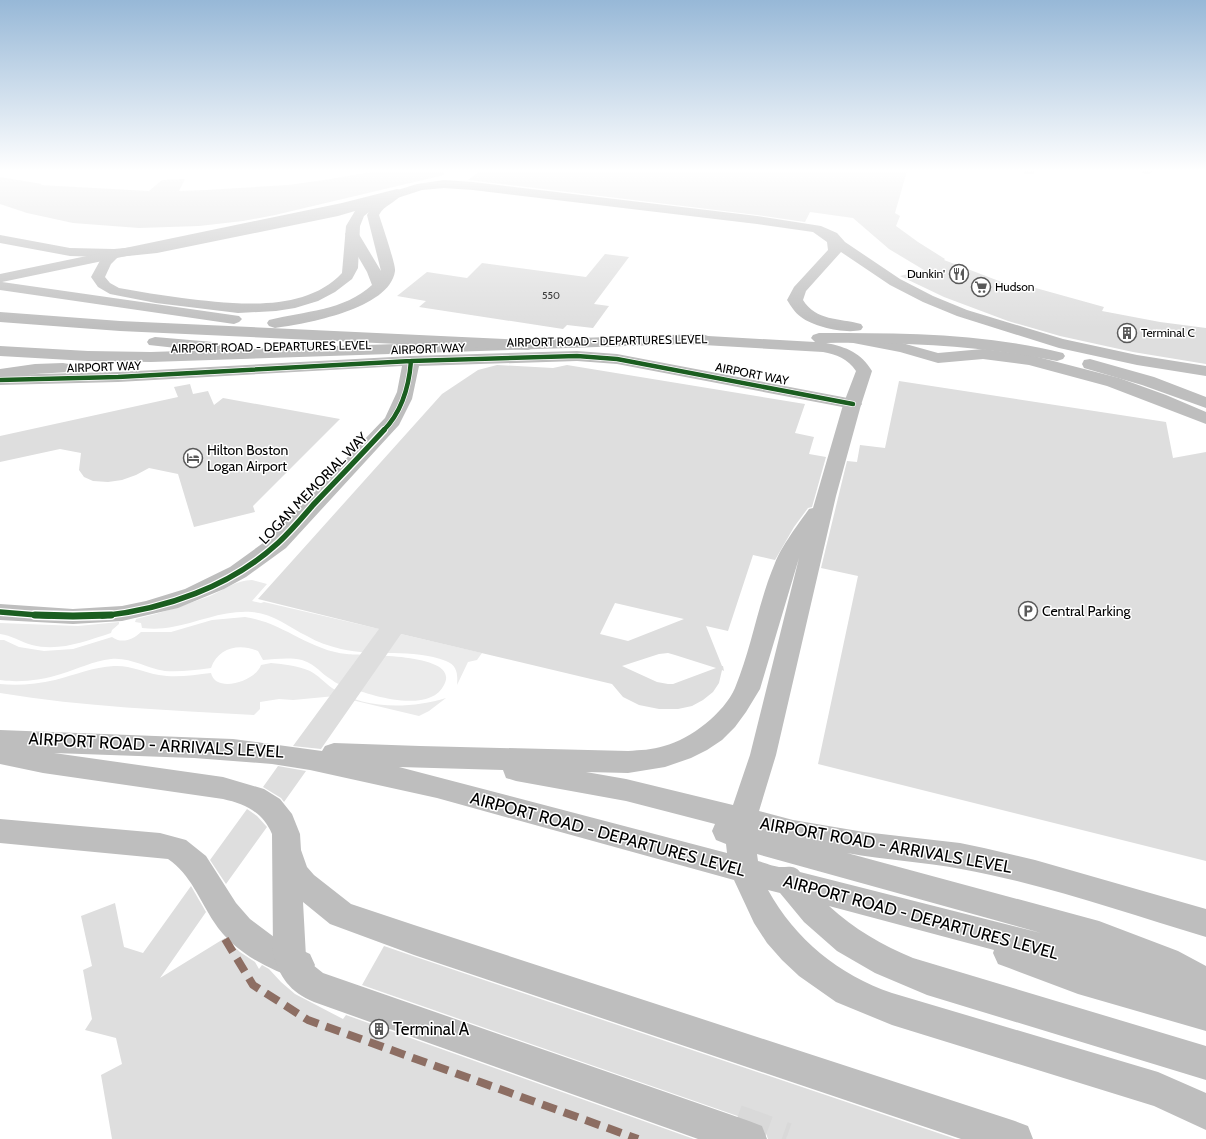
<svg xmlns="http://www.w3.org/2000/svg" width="1206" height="1139" viewBox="0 0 1206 1139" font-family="Cabin,sans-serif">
  <rect width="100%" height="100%" fill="#fff"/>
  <path fill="#ebebeb" d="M252,580L267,584L252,601L261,603L264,602L482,653L477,660L468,662L457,685C458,674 457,665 446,661C412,648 375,657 341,649C329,646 317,642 307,636C289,627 272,613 252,612C223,610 200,622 172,627C162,629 152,629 142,628L141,623L135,622L136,619C161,613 185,605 210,596C224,590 236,580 252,580Z
    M245,617C283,622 308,650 347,654C362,656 462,652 444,685C430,714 371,696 349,687C343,685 336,684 332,680C320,673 317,665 302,660C289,657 276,659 263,660L258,651C240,643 218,647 211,668C196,670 180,672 165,671C146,668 130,657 111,659C93,661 78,669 61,674C43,680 19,683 0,680V640H4L19,647L44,651L73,649L112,637C121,644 133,640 141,632H171L212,620Z
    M119,622V624L112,630L111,633C86,641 59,652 32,645C21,642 11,635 0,634V623L78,626Z
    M271,663C284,664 298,666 310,671C318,675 325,683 332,688C364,710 410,709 446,698L429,711L419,716L335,696L293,700L279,699L260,702V709L254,715C169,710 84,707 0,693V684C18,686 37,684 55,680C75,675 93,667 114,666C130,665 143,672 159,675C176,678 194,675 211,673C216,694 256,681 261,665Z"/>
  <path fill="#dedede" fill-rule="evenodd" d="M389,169H443L444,175L275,215L243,221L199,226L139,228L73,223L27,213L0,204V177L42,184L40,185L149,191L162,180L185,179L179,191L206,190L288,185L324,180Z
    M482,169H881L907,171L895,213L900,216L896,226L918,242L945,259L944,260L1025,291L1032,287L1104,307L1102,311L1160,322L1206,328V364L1133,352L1060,336L1008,321L944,297L900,276L924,270L889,249L853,218L810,212L805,222L757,215L468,180Z
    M605,254L629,257L594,304L609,306L593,328L567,325L563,329L419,307L426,301L397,296L427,272L467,278L482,263L586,277Z
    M497,365L553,368L567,365L805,404L795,433L814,437L809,454L826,457L812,507L808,508L794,527L775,560L753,555L728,631L706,626L722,666H723L724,671L722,670L719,683L713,692L703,700L692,706L678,709H659L639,705L623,697L612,684L401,634L321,749L293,746L379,629L258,599L442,394L478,370ZM615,603L684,619L628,641L600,634ZM668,653L675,655L716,668L673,684H668L657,682L622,666L659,654Z
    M899,381L1166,422L1173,458L1206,452V861L818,764L858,576L821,568L847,461L857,462L860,445L885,448Z
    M190,384L193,394L208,391L214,405L223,398L340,419L253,506L255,512L194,527L178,474L149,468L136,475L122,480L108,482L93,481L84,477L79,470L81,453L60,449L0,462V436L178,397L174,387Z
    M278,766L306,771L284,802L281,798L263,787Z
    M247,809L257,816L267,827L226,884L210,860Z
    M191,886L206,912L160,978L225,938L240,952L255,962L259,969L262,965L269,969L281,982L295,994L343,1019L346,1015L694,1139H112L101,1075L122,1064L116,1038L85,1030L92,1019L83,970L92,966L81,916L115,903L124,947L143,953Z
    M384,946L413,956L956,1139H768L763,1125L749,1120L362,985Z"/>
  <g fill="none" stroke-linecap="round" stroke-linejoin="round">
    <path stroke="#d9d9d9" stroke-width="33" stroke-dasharray="33 16" stroke-linecap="butt" d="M736,1121L786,1139"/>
    <path fill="#bebebe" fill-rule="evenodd" d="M1024,169H1036L1033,174H1025L1023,172Z
      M1143,169H1155C1151,174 1149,175 1143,173L1141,171Z
      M849,333L902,343L938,353L983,349L1030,355L1119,378L1166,395L1206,412V424L1107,386L1029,365L983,359L938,363L900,352L843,341L841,338L843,335Z
      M577,351L617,354L853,399L859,400L862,404L859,408L853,409L617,364L577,361L419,366L412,399L399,425L286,548L246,577L224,589L178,608L122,621L73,624L0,620V604L73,609L122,606L146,601L185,589L230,567L270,538L385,418L397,392L402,366L118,382L0,385V375L118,372L411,356Z
      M0,819L160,833L186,840L206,856L236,903L250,919L274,937L310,954L315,965L310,976L299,980C267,968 233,952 214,922C199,899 191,875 168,859L0,843Z"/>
    <path fill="#bebebe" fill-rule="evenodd" d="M444,180L473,182L757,216L821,226L837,233L845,242L900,279L933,296L967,310L1063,339L1137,355L1206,366V376L1137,365L1059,348L957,316L923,302L890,285L841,252L806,291L803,300C816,321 839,318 861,324L863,327L861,330C845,334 814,327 801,317C795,313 791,306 787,300L794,287L828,250L827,242L813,232L757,224L473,190L444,188L422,190L379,204L364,216L360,226L358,268L352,279L335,292L318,301L295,308L276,311L238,313L156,303L110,294L98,287L91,277L102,257L70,256L0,243V235L70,248L114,249L157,245L336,209L417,184ZM355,211L346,226L342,273C304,314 232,304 182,298C161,295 140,292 119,288L110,283L105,277L111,264L118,257L157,253L338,216Z
      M819,333C900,333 984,333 1063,353L1065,356L1063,359L1057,361C980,346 904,342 826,343C847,347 861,353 872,371L861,405L836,496L776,755L759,811L793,820L864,832L960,843L984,848L1035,860L1206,909V937C1125,913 1044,884 961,869C924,862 885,860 847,853L1099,921L1178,951L1206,966V1031L1078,994L1009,968L998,964L993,953L994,950L829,906C854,929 882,945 913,958L1206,1046V1080L927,995L875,973L837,951L804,922L780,893L768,890C795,939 839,975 892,993L1158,1072L1206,1093V1130L1154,1106L892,1025L836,1002L799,976L782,960L767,943L754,923L734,880L437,798L310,770L272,764L194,758L54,753L223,777L264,789L280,799L292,814L300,834L301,850L307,867L314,875L351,904L414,925L1015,1121L1028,1126L1033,1139H961L414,955L330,924L303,902L306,957L313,965L323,973L749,1121L762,1126L767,1139H698L314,1002C290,992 279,977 273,952L272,834C263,812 245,804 223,799L43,773L0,764V730L233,739L322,751L325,746L334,743L420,746L628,751C640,750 652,750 664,746C691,739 724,713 735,688C752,647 758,603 775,563C781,547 799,523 809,509L813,508L843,405L856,371C848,359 836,354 823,352L686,344L151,362L88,361L0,356V346L88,351L151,352L702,334L708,336L815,342L811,338L813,335ZM799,558L750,755L733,805L626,779L586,772L628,773L665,767L691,758L707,750L722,740L735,727L746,712L760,689ZM399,767L503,770L506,778L516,781L626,801L715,824L712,831L716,840L726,844L727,853ZM757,854L1041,933L800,872C795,865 788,867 781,867C775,867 765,863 758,861Z
      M1090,359L1154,377L1206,397V408L1142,385L1084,368L1082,364L1084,360Z
      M63,363L69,364L71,368L69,372L35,374L0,379V369L35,364Z"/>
    <path fill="#bebebe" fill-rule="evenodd" d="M397,189L401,190L403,193C397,202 384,205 379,215C382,224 396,265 395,271C390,309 305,324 275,328L269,326L267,323L269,320C304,311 344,311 372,285L367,272L345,234L347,231H357L381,271L367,215L373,204L376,202L342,211L2,282L239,316L242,319L239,322L234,324L0,290V274L342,203Z
      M0,312L120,321L528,340L534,342L536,345L534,348L528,350L120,331L0,322Z
      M155,337L213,342L219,344L221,347L219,350L213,352L149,345L147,342L149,339Z"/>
    <path stroke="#8d6e63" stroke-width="8" stroke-dasharray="15 8" stroke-linecap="butt" d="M225,939L253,985L308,1020L638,1139"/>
    <g stroke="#fff" stroke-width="6">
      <path id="cycleway-far2" d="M0,380L118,377L411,361L577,356L617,359L853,404
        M383,431C402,412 409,387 411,361"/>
    </g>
    <g stroke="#fff" stroke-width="8">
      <path id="cycleway-far1" d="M0,612L49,616
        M102,616C165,609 230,587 278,543C291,531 302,518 313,505C337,480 361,455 384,430"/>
    </g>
    <g stroke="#fff" stroke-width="10">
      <path id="cycleway" d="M35,615L73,616L111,615"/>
    </g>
    <use href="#cycleway-far2" stroke="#1b5e20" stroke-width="4.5"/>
    <use href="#cycleway-far1" stroke="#1b5e20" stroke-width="5.5"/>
    <use href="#cycleway" stroke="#1b5e20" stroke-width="7"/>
  </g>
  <linearGradient id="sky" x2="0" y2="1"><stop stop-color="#97b8d7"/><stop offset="0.52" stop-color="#fff"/><stop offset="1" stop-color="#fff" stop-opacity="0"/></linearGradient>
  <rect width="1206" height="328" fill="url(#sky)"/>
  <defs>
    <g id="restaurant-ring" transform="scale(1)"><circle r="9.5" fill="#fff" stroke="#595959" stroke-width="1.5"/><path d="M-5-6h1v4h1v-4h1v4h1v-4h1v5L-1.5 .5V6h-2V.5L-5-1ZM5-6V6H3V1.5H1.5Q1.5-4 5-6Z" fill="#595959"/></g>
    <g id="supermarket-ring" transform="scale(1)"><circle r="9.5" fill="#fff" stroke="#595959" stroke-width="1.5"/><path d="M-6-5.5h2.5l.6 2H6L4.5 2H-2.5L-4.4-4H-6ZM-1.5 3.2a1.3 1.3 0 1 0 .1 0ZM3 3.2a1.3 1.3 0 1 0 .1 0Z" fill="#595959"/></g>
    <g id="building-ring" transform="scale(1)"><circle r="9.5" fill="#fff" stroke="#595959" stroke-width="1.5"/><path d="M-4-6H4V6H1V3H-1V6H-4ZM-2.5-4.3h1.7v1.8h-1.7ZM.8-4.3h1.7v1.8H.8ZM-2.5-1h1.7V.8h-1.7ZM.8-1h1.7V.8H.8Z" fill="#595959"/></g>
    <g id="hotel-ring" transform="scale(1)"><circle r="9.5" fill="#fff" stroke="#595959" stroke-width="1.5"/><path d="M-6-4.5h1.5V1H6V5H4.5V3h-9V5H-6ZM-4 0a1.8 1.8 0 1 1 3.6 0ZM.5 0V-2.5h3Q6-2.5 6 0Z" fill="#595959"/></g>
    <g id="parking-ring" transform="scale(1)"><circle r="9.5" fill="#fff" stroke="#595959" stroke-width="1.5"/><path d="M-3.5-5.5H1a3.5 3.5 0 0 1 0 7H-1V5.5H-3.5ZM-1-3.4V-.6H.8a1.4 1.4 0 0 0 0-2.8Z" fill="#595959"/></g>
  </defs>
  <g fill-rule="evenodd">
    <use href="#restaurant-ring" x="959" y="274"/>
    <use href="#supermarket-ring" x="981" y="287"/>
    <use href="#building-ring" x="1127" y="333"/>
    <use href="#hotel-ring" x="193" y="458"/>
    <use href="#parking-ring" x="1028" y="611"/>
    <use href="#building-ring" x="379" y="1029"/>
  </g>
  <g text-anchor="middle" stroke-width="3" stroke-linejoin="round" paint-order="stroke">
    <g font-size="10" fill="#383838">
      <text x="551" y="299">550</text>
    </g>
    <g font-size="12" fill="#000" stroke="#fff" text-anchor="start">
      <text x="945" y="278" text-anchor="end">Dunkin'</text>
      <text x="995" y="291">Hudson</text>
      <text x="1141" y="337">Terminal C</text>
    </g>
    <g font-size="12" fill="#000" stroke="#fff">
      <text transform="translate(607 341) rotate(-1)" y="4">AIRPORT ROAD - DEPARTURES LEVEL</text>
      <text transform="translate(271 347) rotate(-1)" y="4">AIRPORT ROAD - DEPARTURES LEVEL</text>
      <text transform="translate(428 349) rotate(-2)" y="4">AIRPORT WAY</text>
      <text transform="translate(104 367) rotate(-2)" y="4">AIRPORT WAY</text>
      <text transform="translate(752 374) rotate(11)" y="4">AIRPORT WAY</text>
    </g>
    <g font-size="14" fill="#000" stroke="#fff" text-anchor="start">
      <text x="207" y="455">Hilton Boston<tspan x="207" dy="16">Logan Airport</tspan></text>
      <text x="1042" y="616">Central Parking</text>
    </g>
    <g font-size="14" fill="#000" stroke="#fff">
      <text transform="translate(313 488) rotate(-46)" y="5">LOGAN MEMORIAL WAY</text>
    </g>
    <g font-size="17" fill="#000" stroke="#fff">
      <text transform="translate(156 745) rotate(3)" y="6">AIRPORT ROAD - ARRIVALS LEVEL</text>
      <text transform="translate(608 834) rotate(15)" y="6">AIRPORT ROAD - DEPARTURES LEVEL</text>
      <text transform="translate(886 845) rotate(10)" y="6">AIRPORT ROAD - ARRIVALS LEVEL</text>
      <text transform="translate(921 917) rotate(15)" y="6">AIRPORT ROAD - DEPARTURES LEVEL</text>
    </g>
    <g font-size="17" fill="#000" stroke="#fff" text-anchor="start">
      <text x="393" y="1035">Terminal A</text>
    </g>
  </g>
</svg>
